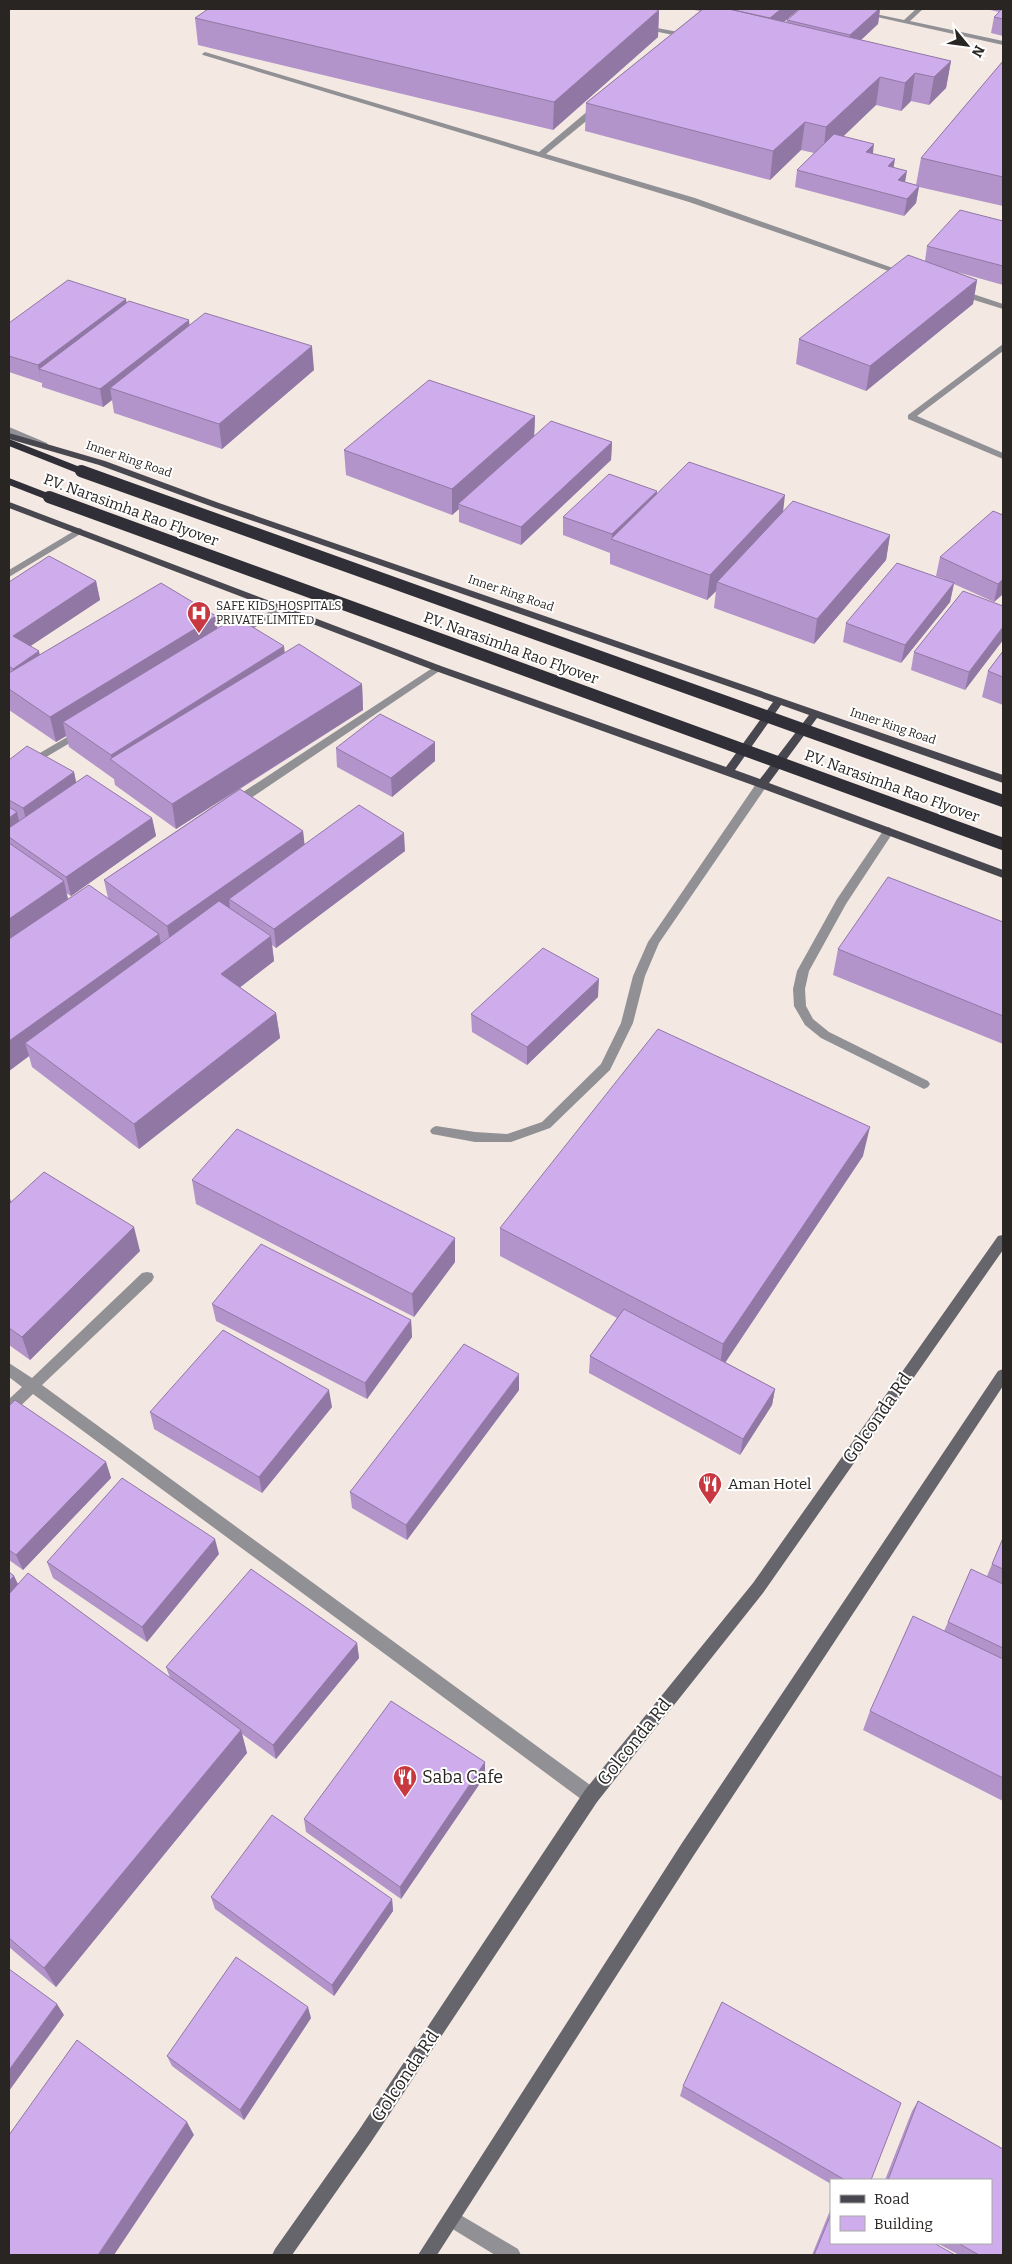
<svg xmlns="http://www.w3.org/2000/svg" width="1012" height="2264" viewBox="0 0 1012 2264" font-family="Bitter,serif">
  <rect width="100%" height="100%" fill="#f3e9e2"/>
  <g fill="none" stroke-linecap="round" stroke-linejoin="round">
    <path fill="#919095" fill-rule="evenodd" d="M646,26L684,33L687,35L680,40L677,38L678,36L644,29V27Z
      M205,52L539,152L595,105H601V109L546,154L695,198L910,274L903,276L689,202L203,55L202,54Z
      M955,290H961L1003,304V309L955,294Z
      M1003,344V351L917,416L1003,453V459L908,419V415Z
      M762,780L766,781L767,784L766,787L659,943L645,976L633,1023L610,1070L550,1128L511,1142H475L432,1134L430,1131L432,1128L436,1126L475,1132L507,1134L542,1122L601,1064L621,1023L633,976L648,942L758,781Z
      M889,827L894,831L846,904L809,971L805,989L806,1006L813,1019L829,1032L928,1081L930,1084L928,1087L924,1089L821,1038L805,1025L794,1006L793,989L797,971L837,899L885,828Z"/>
    <path fill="#919095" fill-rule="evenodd" d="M841,9H852L904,20L916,9H923L910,21L1003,41V45Z
      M9,427L47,443L48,445L41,447L9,433Z
      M79,528L82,529V533L9,577V570Z
      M280,605L283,606V610L241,636H233L232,634Z
      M437,665L441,666V670L239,806H231L230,803L231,800Z
      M81,729L85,730V734L9,779V771Z
      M147,1272L152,1273L154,1277L152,1281L42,1385L597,1790L599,1796L597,1802L591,1804L585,1802L33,1394L14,1412L9,1414V1399L22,1387L9,1377V1363L32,1378L142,1273Z
      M452,2210L518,2249L521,2255H495L446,2225L443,2219L446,2213Z"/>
    <path fill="#66656c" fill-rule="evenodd" d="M1003,1235V1250L763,1593L597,1802L371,2142L292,2255H272L275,2249L359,2130L585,1790L753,1583L998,1236Z
      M1003,1369V1386L694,1855L437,2255H418L682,1843L998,1371Z"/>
    <path fill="#48474f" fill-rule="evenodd" d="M9,433L105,461L219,503L1003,775V783L817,718L769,783L1003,870V878L758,787L433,670L9,508V502L12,503L441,666L726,767L773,702L213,507L99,465L9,439ZM781,705L809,715L760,779L735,770Z"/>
    <path fill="#302f37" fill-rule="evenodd" d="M9,439L85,469L86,471L85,473H77L9,446Z
      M9,478L53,495L55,497L53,499H45L9,485Z"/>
    <path stroke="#302f37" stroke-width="12" d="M81,471L1003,801
      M49,497L1003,844"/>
  </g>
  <path fill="#b294ca" d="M689,9H799L784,22H786L787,20L800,9H880L878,24L861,40L951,61L946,88L929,105L911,101L901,111L876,105L843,136L873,154L894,167L905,182L916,185L921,158L1003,61V206L919,187L916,203L904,216L795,187L797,170L814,153L801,150L770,180L585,131L586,103L700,11Z
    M986,9H1003V36L991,33L994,17L999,12Z
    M659,10L658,37L553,130L198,45L195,18Z
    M1003,221V285L957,272L977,280L973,304L866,391L796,364L799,339L925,261L927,246Z
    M127,303L189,325L314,370L222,449L114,413L112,400L103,407L42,387V383L9,372V323Z
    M535,416L534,436L612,442L611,460L521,545L459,522V509L452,515L346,475L344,450Z
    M657,494L783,512L890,535L886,560L814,644L714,608L716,591L707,600L610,564V553L563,535V517Z
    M1003,515V594L994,602L954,584L950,602L901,663L843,642L846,623L944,579L936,576L940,557Z
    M96,581L100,600L30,646L40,655L216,616L217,628L285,653L362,684L363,710L240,789L303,831L304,844L405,851L276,948L272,945L274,961L240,987L276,1013L280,1038L139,1149L32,1067L29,1056L9,1071V760L74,772L76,783L152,818L156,836L71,896L66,893L68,899L108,898L104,880L237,790L176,829L115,785L114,779L69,747L66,736L56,742L9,710V582Z
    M1003,606V640L965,690L911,670L914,652Z
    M1003,651V705L982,697L988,671Z
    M336,748L435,761L392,797L337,767Z
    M1003,922V1044L833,975L838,949Z
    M598,997L527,1065L472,1032L471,1014Z
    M863,1156L725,1362L775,1389L772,1405L740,1455L589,1373L590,1356L617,1318L500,1256V1228Z
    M192,1180L455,1262L414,1317L196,1204Z
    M9,1195L11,1202L140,1251L30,1360L9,1345Z
    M212,1304L411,1320L412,1337L367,1399L216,1321Z
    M519,1390L407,1540L352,1508L350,1492Z
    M9,1406L106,1462L111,1478L23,1570L9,1560Z
    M332,1407L262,1493L154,1429L150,1412Z
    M1003,1538V1801L863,1730L870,1711L944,1631L948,1622L987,1576Z
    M219,1554L147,1642L53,1578L47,1562Z
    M9,1572L14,1576L18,1584L170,1678L166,1667L357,1643L359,1658L276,1759L242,1734L247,1753L56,1987L9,1947Z
    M485,1776L401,1899L306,1832L304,1819Z
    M211,1897L392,1899L393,1911L334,1996L215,1909Z
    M311,2018L244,2120L172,2066L167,2056Z
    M683,2086L871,2180H831V2184L680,2096Z
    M918,2101L1003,2149V2255H959L937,2243H991V2180H885L912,2111Z
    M831,2208V2243L955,2255H812Z"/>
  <path fill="#9178a4" d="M781,9H799L765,38L766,21Z
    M879,9H880L878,24L848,52L850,35Z
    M659,10L658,37L553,130L554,102Z
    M951,61L946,88L929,105L934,77Z
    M915,73L911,101L901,111L905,83Z
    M880,77L876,105L823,156L826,127Z
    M805,122L801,150L770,180L773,151Z
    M874,144L872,161L866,152Z
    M895,159L892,177L888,166Z
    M907,171L904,188L898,180Z
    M919,186L916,203L904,216L907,199Z
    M977,280L973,304L866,391L870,366Z
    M126,299L129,316L39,369L41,383L38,365Z
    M189,320L191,338L110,388L112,400L103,407L100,389Z
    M312,346L314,370L222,449L219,424Z
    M535,416L534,441L458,504L459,509L452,515V489Z
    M612,442L611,460L521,545V527Z
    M657,491L656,509L612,539V534Z
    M785,495L782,521L717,582L716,591L707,600L710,575Z
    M890,535L886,560L814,644L817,619Z
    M1003,579V594L994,602L998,584Z
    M96,581L100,600L17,655L13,636Z
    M954,583L950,602L901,663L905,645Z
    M216,616L219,641L63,722L66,736L56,742L50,717Z
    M1003,627V640L965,690L969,672Z
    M284,646L287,672L112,760L111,755Z
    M39,651L43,670L18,687L13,669Z
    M362,684L363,710L176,829L172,804Z
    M435,742V761L392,797L391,778Z
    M74,772L78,791L28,827L23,808Z
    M17,812L21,830L9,837V818Z
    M152,818L156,836L71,896L66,877Z
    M303,831L306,856L229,899L230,909L172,951L167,926Z
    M404,833L405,851L276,948L274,929Z
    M64,881L68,899L9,941V919Z
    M159,934L164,959L25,1043L29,1056L9,1071V1041Z
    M271,936L274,961L225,999L221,974Z
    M599,979L598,997L527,1065V1047Z
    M276,1013L280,1038L139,1149L134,1124Z
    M870,1127L863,1156L719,1372L723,1344Z
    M9,1195L14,1212L9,1217Z
    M134,1227L140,1251L30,1360L22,1337Z
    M455,1238V1262L414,1317L412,1294Z
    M411,1320L412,1337L367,1399L365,1383Z
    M519,1374V1390L407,1540L406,1525Z
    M775,1389L772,1405L740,1455L743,1439Z
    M329,1390L332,1407L262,1493L259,1477Z
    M106,1462L111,1478L23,1570L16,1555Z
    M215,1539L219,1554L147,1642L142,1627Z
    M14,1576L21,1591L9,1603V1581Z
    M357,1643L359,1658L276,1759L273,1745Z
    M241,1730L247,1753L56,1987L44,1968Z
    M485,1762V1776L401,1899L400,1887Z
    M392,1899L393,1911L334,1996L332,1985Z
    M57,2004L64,2015L9,2091V2070Z
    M308,2007L311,2018L244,2120L240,2110Z
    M187,2122L194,2135L114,2255H98Z"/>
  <path fill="#cfaceb" stroke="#9178a4" d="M208,9H651L659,10L554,102L195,18Z
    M703,9H729L951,61L934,77L915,73L905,83L880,77L826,127L805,122L773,151L586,103Z
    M729,9H781L770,18Z
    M800,9H879L850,35L787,20Z
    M1002,9H1003V19L994,17Z
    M1003,61V177L921,158Z
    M834,134L874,144L866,152L895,159L888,166L907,171L898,180L919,186L907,199L797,170Z
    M960,210L1003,221V266L927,246Z
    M908,255L977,280L870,366L799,339Z
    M68,280L126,299L38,365L9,356V323Z
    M129,301L189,320L100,389L39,369Z
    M205,313L312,346L219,424L110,388Z
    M429,380L535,416L452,489L344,450Z
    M551,421L612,442L521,527L458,504Z
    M689,462L785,495L710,575L611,539Z
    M609,474L657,491L612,534L563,517Z
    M793,501L890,535L817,619L717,582Z
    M993,511L1003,515V579L998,584L940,557Z
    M49,556L96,581L13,636L39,651L13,669L9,666V582Z
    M897,563L954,583L905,645L846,623Z
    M161,583L216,616L50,717L9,689V673Z
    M963,591L1003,606V627L969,672L914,652Z
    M236,617L284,646L111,755L63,722Z
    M299,644L362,684L172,804L110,759Z
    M1003,651V677L988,671Z
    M380,714L435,742L391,778L336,748Z
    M27,746L74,772L23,808L9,800V760Z
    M87,775L152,818L66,877L9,837V828Z
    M240,789L303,831L167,926L104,880Z
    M359,805L404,833L274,929L229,899Z
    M9,807L17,812L9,818Z
    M9,843L64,881L9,919Z
    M888,877L1003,922V1016L838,949Z
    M89,885L159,934L9,1041V939Z
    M219,901L271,936L221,974L276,1013L134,1124L25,1043Z
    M543,948L599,979L527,1047L471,1014Z
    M658,1029L870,1127L723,1344L500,1228Z
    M237,1129L455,1238L412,1294L192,1180Z
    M44,1172L134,1227L22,1337L9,1328V1204Z
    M261,1244L411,1320L365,1383L212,1304Z
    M624,1309L775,1389L743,1439L590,1356Z
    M223,1330L329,1390L259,1477L150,1412Z
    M464,1344L519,1374L406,1525L350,1492Z
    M15,1400L106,1462L16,1555L9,1550V1406Z
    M122,1478L215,1539L142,1627L47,1562Z
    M1003,1538V1569L992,1564Z
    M251,1569L357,1643L273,1745L166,1667Z
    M971,1569L1003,1584V1648L948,1622Z
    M9,1572L14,1576L9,1581Z
    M28,1573L241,1730L44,1968L9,1938V1594Z
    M913,1616L1003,1659V1778L870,1711Z
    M391,1701L485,1762L400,1887L304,1819Z
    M272,1815L392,1899L332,1985L211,1897Z
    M236,1957L308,2007L240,2110L167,2056Z
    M9,1969L57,2004L9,2070Z
    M722,2002L901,2103L871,2180H845L683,2086Z
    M77,2040L187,2122L98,2255H9V2135Z
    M918,2101L1003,2149V2255H979L958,2243H991V2180H888Z
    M831,2214V2243H934L955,2255H814Z"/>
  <defs>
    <g id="hospital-pin" transform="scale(1.25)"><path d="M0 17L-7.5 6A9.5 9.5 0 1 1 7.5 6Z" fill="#c73840" stroke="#fff"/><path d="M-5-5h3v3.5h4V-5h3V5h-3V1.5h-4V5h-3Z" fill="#fff"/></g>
    <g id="restaurant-pin" transform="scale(1.25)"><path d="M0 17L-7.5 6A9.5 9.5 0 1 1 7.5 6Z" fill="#c73840" stroke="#fff"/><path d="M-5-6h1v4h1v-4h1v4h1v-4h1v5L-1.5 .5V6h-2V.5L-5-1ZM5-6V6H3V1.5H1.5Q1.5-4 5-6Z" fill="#fff"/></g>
  </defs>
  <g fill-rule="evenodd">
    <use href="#hospital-pin" x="199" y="613"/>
    <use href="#restaurant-pin" x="710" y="1484"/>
    <use href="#restaurant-pin" x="405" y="1777"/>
  </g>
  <g text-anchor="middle" stroke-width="4" stroke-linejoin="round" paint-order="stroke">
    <g font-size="12" fill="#292522" stroke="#fff">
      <text transform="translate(129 459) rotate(19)" y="4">Inner Ring Road</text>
      <text transform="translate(511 593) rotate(19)" y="4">Inner Ring Road</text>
      <text transform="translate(893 726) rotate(19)" y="4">Inner Ring Road</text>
    </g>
    <g font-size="12" fill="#292522" stroke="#fff" text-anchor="start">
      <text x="216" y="610">SAFE KIDS HOSPITALS<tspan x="216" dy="14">PRIVATE LIMITED</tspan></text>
    </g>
    <g font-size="15" fill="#292522" stroke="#fff">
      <text transform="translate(131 510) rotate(20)" y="5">P.V. Narasimha Rao Flyover</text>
      <text transform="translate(511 648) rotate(20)" y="5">P.V. Narasimha Rao Flyover</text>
      <text transform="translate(892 786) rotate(20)" y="5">P.V. Narasimha Rao Flyover</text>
    </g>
    <g font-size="15" fill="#292522" stroke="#fff" text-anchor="start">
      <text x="728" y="1489">Aman Hotel</text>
    </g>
    <g font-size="18" fill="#292522" stroke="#fff">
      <text transform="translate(877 1418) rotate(-55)" y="6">Golconda Rd</text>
      <text transform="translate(634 1742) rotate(-51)" y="6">Golconda Rd</text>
      <text transform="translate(405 2076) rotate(-56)" y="6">Golconda Rd</text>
    </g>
    <g font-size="18" fill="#292522" stroke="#fff" text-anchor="start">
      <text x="422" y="1783">Saba Cafe</text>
    </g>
  </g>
  <rect width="1012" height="2264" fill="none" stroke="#292522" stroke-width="20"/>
  <rect x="830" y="2179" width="162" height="65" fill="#ffffff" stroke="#a9a8a7"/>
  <rect x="840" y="2195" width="25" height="8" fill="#48474f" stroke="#a9a8a7"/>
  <text x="874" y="2204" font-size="15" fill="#292522">Road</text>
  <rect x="840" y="2216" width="25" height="15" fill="#cfaceb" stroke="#a9a8a7"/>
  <text x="874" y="2229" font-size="15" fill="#292522">Building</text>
  <g transform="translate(967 45) rotate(119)" stroke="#ffffff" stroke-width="4" paint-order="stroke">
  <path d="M0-4L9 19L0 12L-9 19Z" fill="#292522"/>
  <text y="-8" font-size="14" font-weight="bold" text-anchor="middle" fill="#292522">N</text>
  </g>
</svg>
